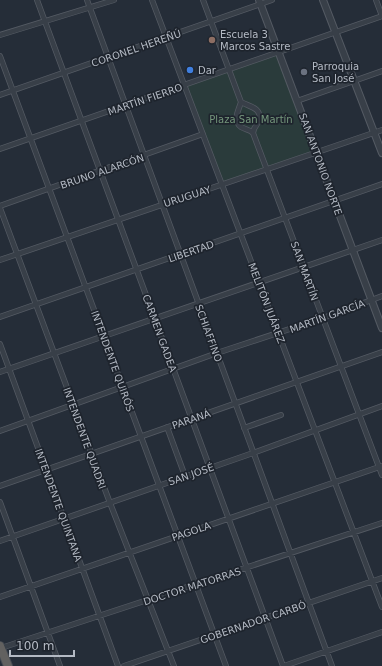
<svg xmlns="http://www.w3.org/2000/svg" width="382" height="666" viewBox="0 0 382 666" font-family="'DejaVu Sans',sans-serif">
  <rect width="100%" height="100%" fill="#252d38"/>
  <path fill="#2a3b3b" d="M279,52L316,153L222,185L184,85Z"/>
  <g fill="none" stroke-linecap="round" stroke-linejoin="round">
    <g stroke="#545a63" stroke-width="6">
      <path id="minor" d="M37,0L283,666
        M87,0L332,666
        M152,0L382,607
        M203,0L241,102C250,107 260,107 260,119L254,129L253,133L382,475
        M376,0L382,16
        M0,35L114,0
        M0,56L226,666
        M0,95L272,0
        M297,101L382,71
        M241,102C239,110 232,120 241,127C246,130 249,129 253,133
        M0,149L382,16
        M0,206L203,134
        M0,208L110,503L174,666
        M0,260L382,130
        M0,317L382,184
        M0,344L118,666
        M0,372L382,240
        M167,427L185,476
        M244,428L281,415
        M0,431L217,353L323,318L382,296
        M0,486L382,352
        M0,502L60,666
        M0,541L253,453L382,406
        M0,597L382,466
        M1,648L382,523
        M124,666L382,578
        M284,666L382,632"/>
    </g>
    <g stroke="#545a63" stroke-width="8">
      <path id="tertiary" d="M259,0L382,328
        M323,0L382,153"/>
    </g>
    <g stroke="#444a53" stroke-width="10">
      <path id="trunk" d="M0,646L8,666"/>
    </g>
    <use href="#minor" stroke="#383f48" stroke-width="4.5"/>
    <use href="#tertiary" stroke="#383f48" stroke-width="6"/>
    <use href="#trunk" stroke="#626160" stroke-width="8"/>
  </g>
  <circle fill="#8d6e63" stroke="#1e242d" stroke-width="1.5" cx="212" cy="40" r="4"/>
  <circle fill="#3f7fe0" stroke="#1e242d" stroke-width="1.5" cx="190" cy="70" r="4"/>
  <circle fill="#6b7280" stroke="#1e242d" stroke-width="1.5" cx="304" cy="72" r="4"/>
  <g text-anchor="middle" stroke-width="3.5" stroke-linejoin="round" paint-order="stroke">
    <g font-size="10" fill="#b4bac4" stroke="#1e242d" text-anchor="start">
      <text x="220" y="38">Escuela 3<tspan x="220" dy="12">Marcos Sastre</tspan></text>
      <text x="312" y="70">Parroquia<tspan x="312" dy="12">San José</tspan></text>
      <text x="198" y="74">Dar</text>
    </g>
    <g font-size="10" fill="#b4bac4" stroke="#1e242d">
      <text transform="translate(136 48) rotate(-19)" y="4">CORONEL HEREÑÚ</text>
      <text transform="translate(145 99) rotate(-19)" y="4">MARTÍN FIERRO</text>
      <text transform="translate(321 164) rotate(70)" y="4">SAN ANTONIO NORTE</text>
      <text transform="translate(102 171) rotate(-19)" y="4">BRUNO ALARCÓN</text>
      <text transform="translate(187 196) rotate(-18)" y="4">URUGUAY</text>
      <text transform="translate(191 251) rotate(-19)" y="4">LIBERTAD</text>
      <text transform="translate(305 271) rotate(70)" y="4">SAN MARTÍN</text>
      <text transform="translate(267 303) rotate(69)" y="4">MELITÓN JUÁREZ</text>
      <text transform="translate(327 316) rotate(-20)" y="4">MARTÍN GARCÍA</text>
      <text transform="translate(160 333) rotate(70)" y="4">CARMEN GADEA</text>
      <text transform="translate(209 333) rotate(70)" y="4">SCHIAFFINO</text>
      <text transform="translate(113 361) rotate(70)" y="4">INTENDENTE QUIRÓS</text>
      <text transform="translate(191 419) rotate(-19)" y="4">PARANÁ</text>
      <text transform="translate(85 438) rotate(70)" y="4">INTENDENTE QUADRI</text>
      <text transform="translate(191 474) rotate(-19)" y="4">SAN JOSÉ</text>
      <text transform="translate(59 505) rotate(70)" y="4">INTENDENTE QUINTANA</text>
      <text transform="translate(191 531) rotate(-19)" y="4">PAGOLA</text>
      <text transform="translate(192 586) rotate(-18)" y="4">DOCTOR MATORRAS</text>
      <text transform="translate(253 622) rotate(-19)" y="4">GOBERNADOR CARBÓ</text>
    </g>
    <g font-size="10" fill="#75977c" stroke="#1e242d">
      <text x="251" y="123">Plaza San Martín</text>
    </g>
  </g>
  <path d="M10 650v6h64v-6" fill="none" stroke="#b4bac4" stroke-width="2"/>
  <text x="16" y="650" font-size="12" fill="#b4bac4" stroke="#1e242d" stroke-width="3" paint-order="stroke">100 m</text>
</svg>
